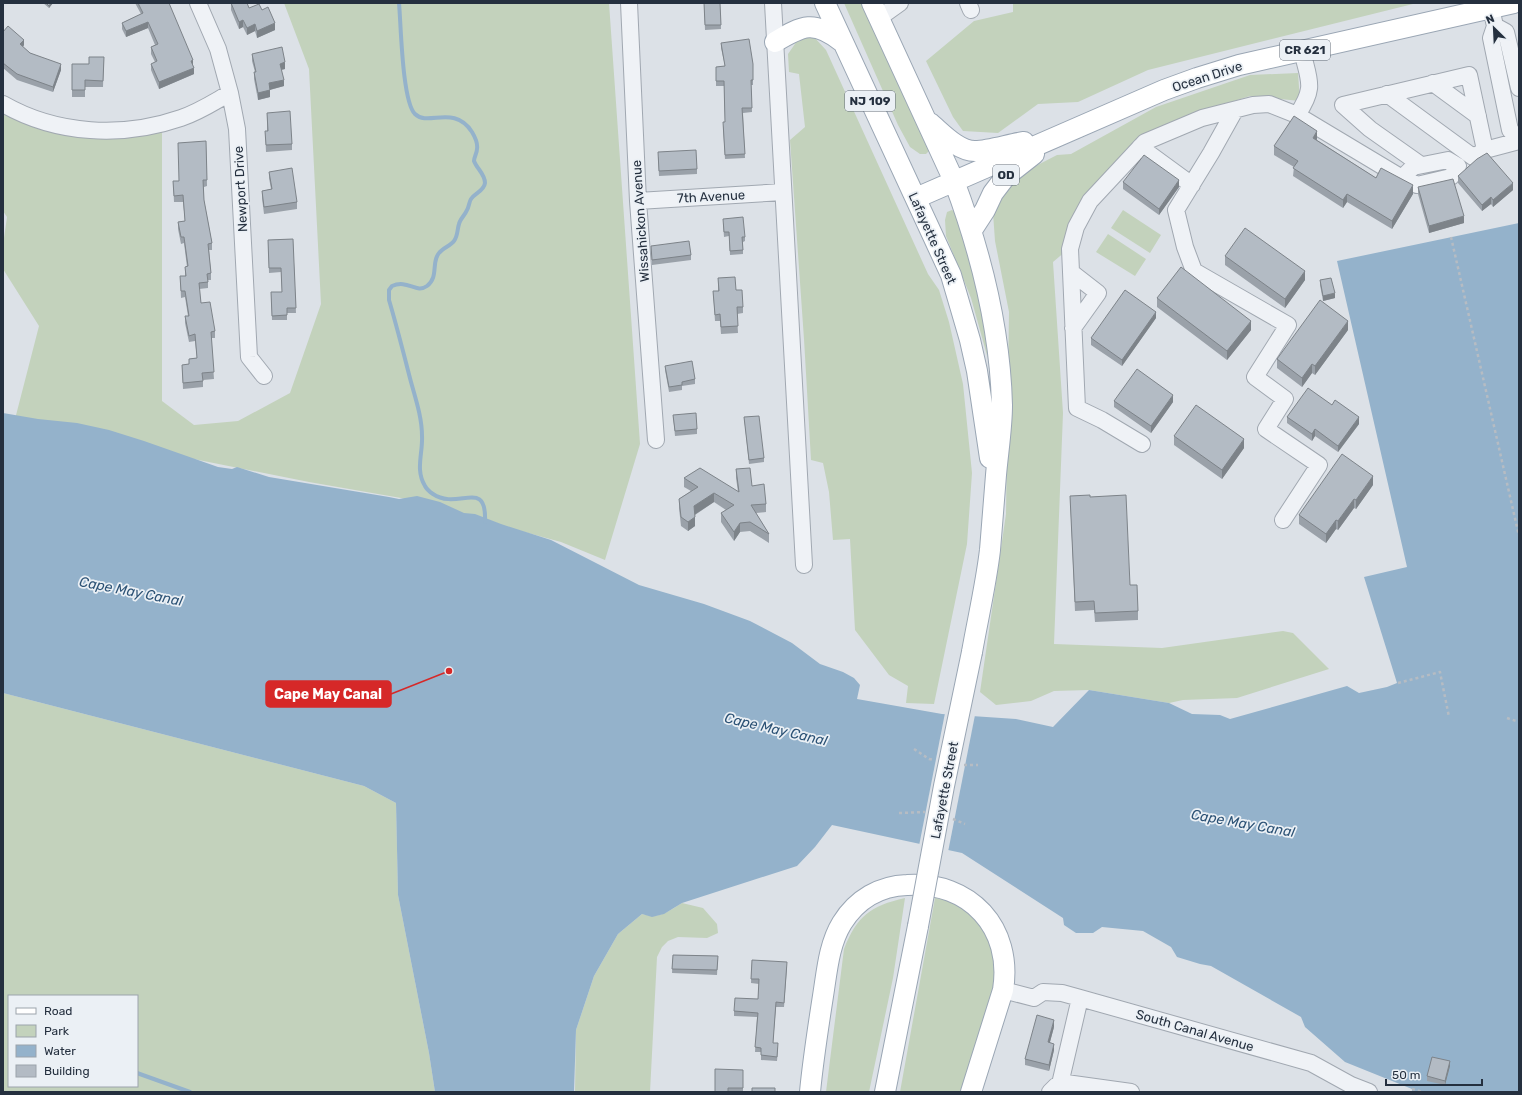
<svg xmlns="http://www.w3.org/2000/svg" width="1522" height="1095" viewBox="0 0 1522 1095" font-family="Rubik,sans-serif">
  <rect width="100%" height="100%" fill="#dce1e7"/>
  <path fill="#c3d2bc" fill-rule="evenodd" d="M284,3H609L640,444L605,560L561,542L401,498L309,482L14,423L39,326L3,269V245L7,217L3,211V102L46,126L162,125V401L194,425L238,421L290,393L321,304L309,69Z
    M844,3H862L930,150L926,154H920L910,147L898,125Z
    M1013,3H1417L1148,70L1078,102L1038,104L998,133L963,131L953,117L926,61L974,21L1013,12Z
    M813,36L826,50L928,274L939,290L949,322L963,384L972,473L967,544L934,704L906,703L908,686L889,675L855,630L850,539L833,540L829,492L823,463L811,460L804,339L790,140L805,127L799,74L789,72L788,54L797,41Z
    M1298,73L1300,101L1250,96L1180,118L1129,148L1066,251L1053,262L1063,413L1054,644L1162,648L1283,631L1293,633L1329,669L1237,698L1183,700L1169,703L1089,690L1054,691L1031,701L996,705L980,692L1006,514L1009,312L995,241L993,213L1005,188L1026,171L1057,155L1071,154L1156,107L1250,75Z
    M952,210L956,213L972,263L984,327L988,359L971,298L946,236L945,220L947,212Z
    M1123,210L1161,235L1150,253L1111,228Z
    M1108,234L1146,259L1135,276L1096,252Z
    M3,693L364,786L396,803L398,895L429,1053L435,1092H3ZM9,996H137V1086H9Z
    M905,898L893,978L869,1092H826L844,949C857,916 870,906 905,898Z
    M935,898L944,899L961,904L988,933L994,954L995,975L992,996L963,1092H900Z
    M682,903L703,908L717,924L718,933L707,938L678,937L668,941L662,947L657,957L650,1092H575L576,1030L594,976L618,934L642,914C660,919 667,912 682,903Z"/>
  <path fill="#94b2cb" d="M1519,223V1092H1412V1089L1345,1062L1305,1027L1301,1017L1211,966L1200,964L1177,957L1171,947L1143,931L1102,927L1093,933H1076L1064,925L1063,918L962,853L832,825L815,847L797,866L682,903L664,914L652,917L642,914L618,934L594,976L576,1030L574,1092H435L429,1053L398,895L396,803L364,786L3,693V413L38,419L77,423L109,430L144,441L218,467L232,469L237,467L269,477L389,497L399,499L417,496L440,502L464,513L475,514L501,524L551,540L639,585L704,604L750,621L792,643L820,664L843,672L854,678L860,685L857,699L942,714L1016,719L1053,727L1089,690L1169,703L1192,714L1220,715L1230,719L1347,686L1359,693L1387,687L1397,683L1364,577L1407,567L1337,261Z"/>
  <path fill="#dce1e7" d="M945,713L975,715L948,852L919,846Z"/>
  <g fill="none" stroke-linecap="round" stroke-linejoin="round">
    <path stroke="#94b2cb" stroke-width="4" d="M399,3C401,24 402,101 415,114C428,127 454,104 472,132C475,137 478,143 477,149C477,153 474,157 474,161C477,169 485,174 485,183C484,191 475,193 471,199C469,202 469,207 467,210C465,215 460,219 459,224C457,230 458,236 454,241C450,246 443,248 439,253C431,262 439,277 427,286C416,294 408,279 392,286L389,290V300C397,327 404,355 411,382C416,400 422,418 422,436C423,453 415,470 425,486C427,490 430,492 433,494C458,511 487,477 485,522
      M137,1073L190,1092"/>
    <g stroke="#a1a8b1" stroke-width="18">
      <path id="minor" d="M198,3L218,49L230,93L237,129L249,357L264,376
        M629,3L638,201L656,440
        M773,3L804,565
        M968,3L971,10
        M1491,8L1495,26L1491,38L1510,130L1519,139
        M879,18L900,3
        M1495,26L1506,32L1519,88
        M1433,83L1478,116
        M1387,94L1473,157
        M3,104C57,135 123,138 181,118C199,112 214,102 230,93
        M1235,110L1211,153L1176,210L1185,247L1194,271L1288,325L1255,377L1285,399L1266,429L1319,465L1283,520
        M1297,115L1402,178L1417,185L1451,177L1458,166L1448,160L1413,167L1402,178
        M1140,147L1192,185
        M1475,156L1485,150L1519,141
        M1421,165L1370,129L1343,105L1469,75L1485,150
        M638,201L783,192
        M1071,272L1098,293L1073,328
        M1142,444L1102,420L1077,408L1070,249L1076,227L1090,201L1145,142L1202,118L1253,105L1269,104L1297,115C1316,87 1309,81 1302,51
        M1003,990L1034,998L1043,992L1062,993L1080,998L1311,1063L1351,1085L1369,1092
        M1060,1084L1080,998
        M1050,1092L1056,1086L1066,1083L1131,1092"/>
    </g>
    <g stroke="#9aa6b4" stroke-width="22">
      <path id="major" d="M825,3L951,275L970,340L977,371L990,458
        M872,3L954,181C981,253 1000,328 1002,405C1002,428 998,452 996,475C994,500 992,525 990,550C986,584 978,618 972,652
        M775,42C803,25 814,20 841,41
        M930,123C942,133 958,151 975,151C988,151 1010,144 1024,142
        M916,198L1164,90L1197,78L1239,65L1514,3
        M972,230L985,210L993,193L1006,176L1034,154
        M810,1092C813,1060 818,1028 823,996C827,971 829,944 842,923C857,899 880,886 907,885C970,881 1013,928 1003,990L971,1092
        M885,1092L918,926"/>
    </g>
    <path stroke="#b6bcc3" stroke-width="2.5" stroke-dasharray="3 3" stroke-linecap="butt" d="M1451,237L1519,536
      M1398,683L1440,672L1449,717
      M1507,718L1519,722
      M914,749L929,759L934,760
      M964,765H978
      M899,813L925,812
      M953,819L965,824
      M1412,1089L1423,1092"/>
    <use href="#minor" stroke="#eff2f6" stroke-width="16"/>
    <use href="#major" stroke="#fff" stroke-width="20"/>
    <g stroke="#9aa6b4" stroke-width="22" stroke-linecap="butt">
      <path id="major-bridge" d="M918,926L944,786L972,652"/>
    </g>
    <use href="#major-bridge" stroke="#fff" stroke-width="20"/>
  </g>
  <path fill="#9aa1a9" d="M43,3H53L49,8Z
    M135,3H169L193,66L194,74L159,89L151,70V64L155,62L151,54V47L155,45L148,28L126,37L122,29V23L141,14Z
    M231,3L249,8L262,10L275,30L257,38L255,31L247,35L243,27L239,29L231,10Z
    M704,3H720L721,29L705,30Z
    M3,32L24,45L23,47L30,53L61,70L53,92L17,80L3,68Z
    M721,43L753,64V85H751L752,112L743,113L745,158L725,159L723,127L725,122L724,86H716V67L725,66L721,48Z
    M252,54L285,69L281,70L284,86L270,90V97L258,100L254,79V72H255L252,61Z
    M104,57L103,87H85V97H72V64H89Z
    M267,113L292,144V150L266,152L265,131H267Z
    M1317,139V140L1376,178L1413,194L1392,229L1347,202L1343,208L1293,176L1294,167L1274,155V146Z
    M206,141L207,186L204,187V200L212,243V250H209L211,273V280H208V288L199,289L201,303L215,331V338H211L214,379L203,380V387L183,389L182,365L189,364V359L197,358L195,341L189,342L185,323V316H188L185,297L181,298L180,276H185V267H187L184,243L181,244L178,229V222L185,221L183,202H174L173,181H179Z
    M658,157L697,169V174L659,176Z
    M269,172L297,202V209L264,214L262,198V191L271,189L269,178Z
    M1458,176L1513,190L1493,207L1491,204L1482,211L1458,183Z
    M1123,182L1179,187L1159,215L1123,189Z
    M1418,187L1464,223L1429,233L1418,194Z
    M723,223L745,237V241L743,242V254L730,255L729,236L724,237Z
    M293,239L296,313H287V320H272L271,292H282L281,272L269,273L268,240Z
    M651,246L691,255V260L652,265Z
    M1225,256L1305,280L1285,308L1225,265Z
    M718,278L736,290L743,307V313L737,314L738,333L721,334L720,321H715L713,291H718Z
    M1320,280L1335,298L1323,301L1320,285Z
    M1157,298L1251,330L1227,360L1157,307Z
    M1156,318L1122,366L1091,345V338Z
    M1348,330L1315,375L1312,373L1302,387L1277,368V359Z
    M665,366L695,379V384L682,386V390L669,392L665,370Z
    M1114,401L1173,402L1151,433L1114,407Z
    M673,415L697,429V434L675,436Z
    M744,417L764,458V462L749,464Z
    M1287,417L1359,424L1338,452L1315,436L1312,441L1287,423Z
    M1174,436L1244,448L1222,479L1174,445Z
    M736,469L752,486L766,504V512L756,513L769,534V543L750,531L740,532L734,541L721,522V513L726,510L714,502L695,515V526L688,531L681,526L679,508V499L691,491L684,487V478L738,492L736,478Z
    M1373,485L1356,509L1354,508L1338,530L1336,529L1326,543L1299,524V515Z
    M1070,496L1090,497L1138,611V620L1095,622L1094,610L1075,611Z
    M673,955L718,956L717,975L672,973Z
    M752,960L787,967L784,1007H776L773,1043L778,1048L777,1061L761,1060V1052H755L757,1017L734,1016V1011L758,999L759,984L751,983Z
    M1054,1027L1050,1042L1054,1050L1049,1071L1025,1065V1059Z
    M1450,1066L1445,1085L1427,1081V1076Z
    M743,1070V1092H715Z"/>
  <path fill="#7d8389" d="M51,3H53L49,8V6Z
    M243,20V27L239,29V22Z
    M148,22V28L126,37V31Z
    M275,23V30L257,38V31Z
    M255,24V31L247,35V28Z
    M24,40V45L20,50V44Z
    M193,60V66L191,67V61Z
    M285,62V69L280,70V64Z
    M61,64V70L53,92V87Z
    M194,68V74L159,89V82Z
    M284,80V86L269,90V83Z
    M270,90V97L258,100V93Z
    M1317,131V139L1313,146V138Z
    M1179,180V187L1159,215V209Z
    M1513,183V190L1493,207V200Z
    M1413,185V194L1392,229V221Z
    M1347,194V202L1343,208V200Z
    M1491,197V204L1482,211V205Z
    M1464,216V223L1429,233V226Z
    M1305,271V280L1285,308V299Z
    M1335,293V298L1323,301V296Z
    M1156,312V318L1122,366V360Z
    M1251,321V330L1227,360V351Z
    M1348,321V330L1315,375V366Z
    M1312,364V373L1302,387V378Z
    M1173,395V402L1151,433V426Z
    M1359,417V424L1338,452V446Z
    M1315,429V436L1312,441V434Z
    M1244,439V448L1222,479V470Z
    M1373,476V485L1356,509V500Z
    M714,493V502L694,515V506Z
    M1354,499V508L1338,530V521Z
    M695,517V526L688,531V522Z
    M1336,520V529L1326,543V534Z
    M740,523V532L734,541V532Z
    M1054,1020V1027L1048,1049V1042Z
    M1054,1044V1050L1049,1071V1065Z
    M1450,1061V1066L1445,1085V1081Z"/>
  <path fill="#b3bbc4" stroke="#7d8389" d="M46,3H51L49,6Z
    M138,3H169L193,60L191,61L194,68L159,82L151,64L157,61L151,47L158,44L148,22L126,31L122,23L143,13Z
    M231,3H247L249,8L259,4L262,10L268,7L275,23L257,31L255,24L247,28L243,20L239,22Z
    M704,3H720L721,25H705Z
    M8,26L24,40L20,44L30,53L61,64L53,87L17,74L3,63V32Z
    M749,39L753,64V80H751L752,108H742L745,154L725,155L723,122H725L724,81H716V67L725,66L721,43Z
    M282,47L285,62L280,64L284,80L269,83L270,90L258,93L254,72H256L252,54Z
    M89,57H104L103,81L85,80V90H72V64H89Z
    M290,111L292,144L266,145L265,131H268L267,113Z
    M1294,116L1317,131L1313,138L1376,178L1381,168L1413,185L1392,221L1347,194L1343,200L1293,168L1298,161L1274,146Z
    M206,141L207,180H203L204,200L212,243L208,244L211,273L207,274L208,282L199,283L201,303L210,302L215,331L211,332L214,372L202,373L203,381L183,383L182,365L189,364V359L197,358L195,334L189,336L185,316H189L185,291H181L180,276H186L185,267L188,266L184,237H181L178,222L185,221L183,195L174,196L173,181H179L178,143Z
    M696,150L697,169L659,171L658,152Z
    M1487,153L1513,183L1493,200L1491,197L1482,205L1458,176L1477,159Z
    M1144,155L1179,180L1159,209L1123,182Z
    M292,168L297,202L264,207L262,191L272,189L269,172Z
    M1453,179L1464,216L1429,226L1418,187Z
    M743,217L745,237H742L743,250L730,251L729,232H724L723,219Z
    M1245,228L1305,271L1285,299L1225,256Z
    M293,239L296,308H287V315L272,316L271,292H282L281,268H269L268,240Z
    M689,241L691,255L652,260L651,246Z
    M1181,267L1251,321L1227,351L1157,298Z
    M735,277L736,290H742L743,307H737L738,326L721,327L720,314L715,315L713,291H719L718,278Z
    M1331,278L1335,293L1323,296L1320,280Z
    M1125,290L1156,312L1122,360L1091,338Z
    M1320,300L1348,321L1315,366L1312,364L1302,378L1277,359Z
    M692,361L695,379L682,382V385L669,387L665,366Z
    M1137,369L1173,395L1151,426L1114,401Z
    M1308,388L1332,405L1335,400L1359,417L1338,446L1315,429L1312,434L1287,417Z
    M1196,405L1244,439L1222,470L1174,436Z
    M696,413L697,429L675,431L673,415Z
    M759,416L764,458L749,460L744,417Z
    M1342,454L1373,476L1356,500L1354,499L1338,521L1336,520L1326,534L1299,515Z
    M700,468L739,492L736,469L750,468L752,486L764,484L766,504L751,505L769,534L750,522L740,523L734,532L721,513L734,505L714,493L694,506L695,517L688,522L681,517L679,499L698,487L684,478Z
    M1090,495V497L1126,495L1130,585H1137L1138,611L1095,613L1094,601L1075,602L1070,496Z
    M673,955L718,956L717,970L672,969Z
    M752,960L787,962L784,1003L776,1002L773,1043H778L777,1057L761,1055V1048L755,1047L758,1013L734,1011L735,998L758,999L759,979H751Z
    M1037,1015L1054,1020L1048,1042L1054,1044L1049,1065L1025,1059Z
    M1432,1057L1450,1061L1445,1081L1427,1076Z
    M715,1069L743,1070V1088H728V1092H715Z
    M752,1088H775V1092H752Z"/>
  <g text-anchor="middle" stroke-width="3.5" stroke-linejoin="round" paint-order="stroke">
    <g fill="#ebf0f5" stroke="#606a76" stroke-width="1">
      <rect x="1280" y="40" width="50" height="20" rx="3"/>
      <rect x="845" y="91" width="50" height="20" rx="3"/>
      <rect x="993" y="165" width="26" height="20" rx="3"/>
    </g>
    <g font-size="12" font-weight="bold" fill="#25303f">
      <text x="1305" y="54">CR 621</text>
      <text x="870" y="105">NJ 109</text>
      <text x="1006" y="179">OD</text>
    </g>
    <g font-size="13" fill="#25303f" stroke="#ebf0f5">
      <text transform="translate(1207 76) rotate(-18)" y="5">Ocean Drive</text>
      <text transform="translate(240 189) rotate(-93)" y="5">Newport Drive</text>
      <text transform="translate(711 196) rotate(-3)" y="5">7th Avenue</text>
      <text transform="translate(640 221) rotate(-94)" y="5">Wissahickon Avenue</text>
      <text transform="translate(933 238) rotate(66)" y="5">Lafayette Street</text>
      <text transform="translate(944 790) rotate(-79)" y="5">Lafayette Street</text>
      <text transform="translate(1195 1030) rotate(16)" y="5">South Canal Avenue</text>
    </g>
    <g font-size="14" font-style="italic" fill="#2c5275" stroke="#ebf0f5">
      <text transform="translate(131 591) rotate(11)" y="5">Cape May Canal</text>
      <text transform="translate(776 729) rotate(13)" y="5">Cape May Canal</text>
      <text transform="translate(1243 823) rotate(10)" y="5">Cape May Canal</text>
    </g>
  </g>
  <path fill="none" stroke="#d62828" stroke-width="1.5" d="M449 671L391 694"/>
  <circle fill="#d62828" stroke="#ebf0f5" stroke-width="1.5" cx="449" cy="671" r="4"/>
  <rect fill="#d62828" stroke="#d62828" stroke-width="1.5" x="266" y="681" width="125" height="26" rx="4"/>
  <g font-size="14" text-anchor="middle" font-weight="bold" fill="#fff">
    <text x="328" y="699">Cape May Canal</text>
  </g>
  <rect width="1522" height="1095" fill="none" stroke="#25303f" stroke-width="8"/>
  <rect x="8" y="995" width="130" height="92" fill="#ebf0f5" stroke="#9ca3ac"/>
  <rect x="16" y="1008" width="20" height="6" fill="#ffffff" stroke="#9ca3ac"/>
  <text x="44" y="1015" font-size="12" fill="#25303f">Road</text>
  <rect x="16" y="1025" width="20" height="12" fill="#c3d2bc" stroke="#9ca3ac"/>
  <text x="44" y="1035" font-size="12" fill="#25303f">Park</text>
  <rect x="16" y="1045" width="20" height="12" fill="#94b2cb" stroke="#9ca3ac"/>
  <text x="44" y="1055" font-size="12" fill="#25303f">Water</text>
  <rect x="16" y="1065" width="20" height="12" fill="#b3bbc4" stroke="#9ca3ac"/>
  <text x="44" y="1075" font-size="12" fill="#25303f">Building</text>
  <g transform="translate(1494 28) rotate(336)" stroke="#ebf0f5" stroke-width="3" paint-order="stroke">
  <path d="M0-3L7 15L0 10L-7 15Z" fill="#25303f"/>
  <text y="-6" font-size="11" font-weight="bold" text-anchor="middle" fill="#25303f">N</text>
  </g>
  <path d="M1386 1079v6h96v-6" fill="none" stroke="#25303f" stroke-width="2"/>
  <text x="1392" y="1079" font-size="12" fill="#25303f" stroke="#ebf0f5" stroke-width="3" paint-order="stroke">50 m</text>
</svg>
